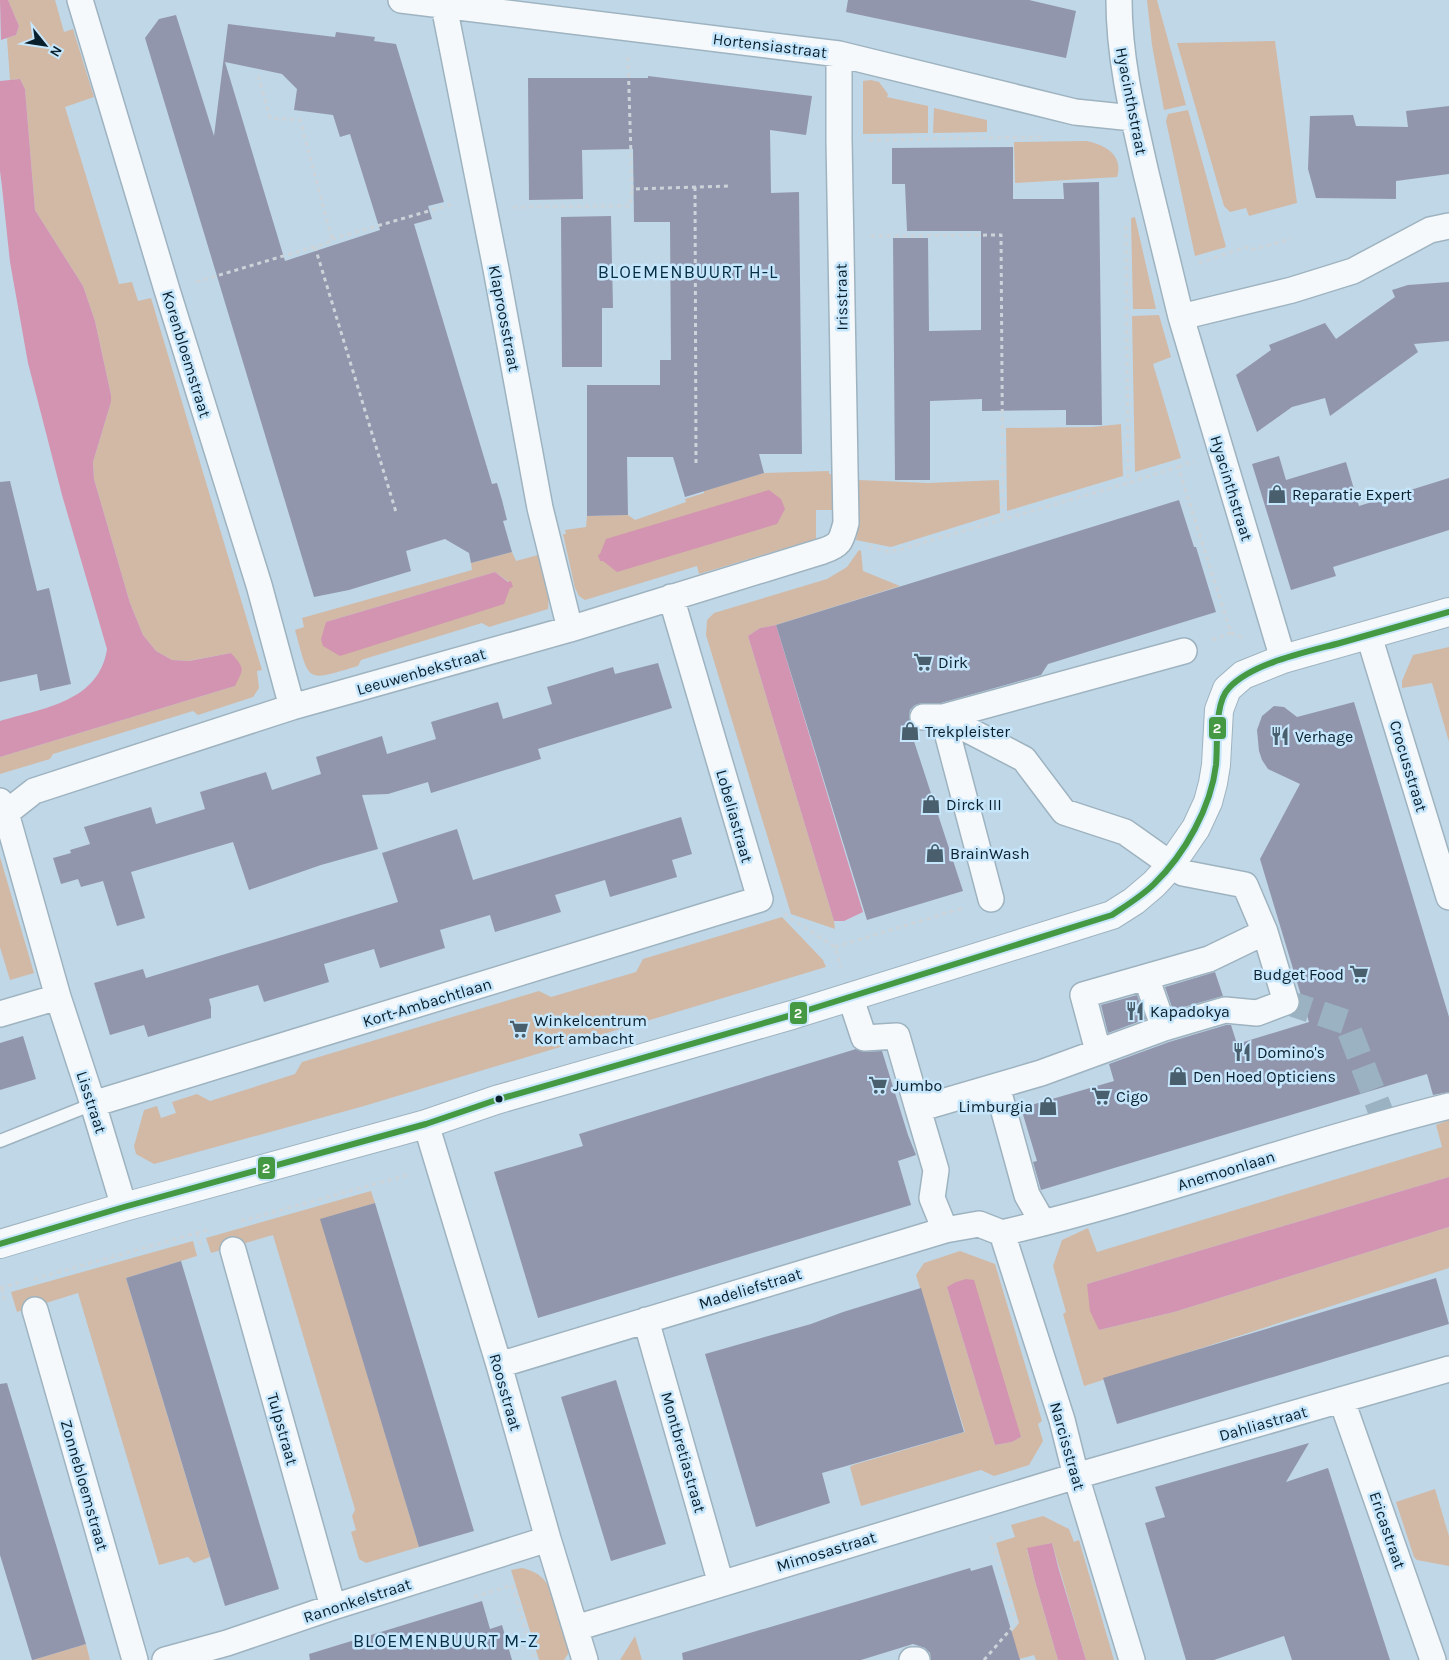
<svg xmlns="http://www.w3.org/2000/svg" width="1449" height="1660" viewBox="0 0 1449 1660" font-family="Karla,sans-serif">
  <rect width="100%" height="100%" fill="#c0d7e7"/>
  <path fill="#d2b9a5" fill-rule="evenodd" d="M8,0H55L64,32L73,29L94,97L65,107L119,284L132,282L138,301L151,298L262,670L257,671L259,688L253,697L198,715L193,711L53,754L50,759L0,774V757L235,686L231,653L188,661L172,660L156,651L143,635L130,603L94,479L93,462L111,402V395L95,321L83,286L35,210L25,89L20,79L10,80L7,38L16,35L19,26Z
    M1147,0H1157L1186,105L1164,110L1152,45Z
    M1275,41L1297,203L1249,216L1246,208L1230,212L1224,206L1177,43Z
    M871,80L879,82L888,94L887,97L928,106V133L863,134V81Z
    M934,108L987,120V132L933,133Z
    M1188,110L1226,247L1195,256L1166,121L1168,114Z
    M1087,141C1105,145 1124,155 1117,177L1015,183L1014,142Z
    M1135,217L1156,309H1133L1131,218Z
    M1159,315L1171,357L1153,364L1181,458L1135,472L1132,316Z
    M1121,424L1123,476L1007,511L1006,428L1093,427Z
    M829,471V474H832L833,510H816V539L699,574L697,566L585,600L579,596L575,588L563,534H566L565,530L586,527L587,516L628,515L635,520L686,502L685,499L704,493V491L764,473Z
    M858,480L928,483L999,480L1000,513L891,547L856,540L858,530Z
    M859,550L861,551L863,571L900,586L776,625L760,628L748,636L834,921L835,929L791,914L706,635L707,620L714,613L827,579L847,567Z
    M512,552L516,561L538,555L539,559L542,558L549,595L548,609L489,627L482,623L361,660L358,666C304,682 310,683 295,630L304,627L302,618L472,570L471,563ZM495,572L509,582L326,622Z
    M1449,647V742L1432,683L1402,688V681L1413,655Z
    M0,857L34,973L10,980L0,947Z
    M782,917L823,960L826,967L364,1106L154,1164L136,1154L134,1146L144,1110L157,1106L161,1118L176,1113L172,1102L197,1094L210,1101L295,1074L302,1062L539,991L551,997L636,972L643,959Z
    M1449,1120V1177L1087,1284L1099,1330L1174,1312L1449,1227V1268L1084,1386L1063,1314L1066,1312L1053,1266L1062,1240L1088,1228L1097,1252L1442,1147L1436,1125Z
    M371,1191L375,1203L321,1220L419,1547L366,1563L359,1559L351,1532L356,1530L352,1516L355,1510L354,1506L273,1235L211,1253L206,1238Z
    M193,1241L197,1256L126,1278L210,1557L194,1563L188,1557L159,1565L78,1293L17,1312L11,1292Z
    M960,1251L995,1264L1042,1421L1038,1424L1043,1441L1029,1465L994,1476L981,1470L977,1471L861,1506L850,1467L853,1465L965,1432L916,1275L924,1263ZM947,1287L1021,1437L1012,1442L995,1445Z
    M1435,1489L1449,1536V1566L1417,1560L1414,1557L1396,1502Z
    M1043,1516L1069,1529L1074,1542L1079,1540L1114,1660H1086L1052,1543L1027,1549L1035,1581L1058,1660H1036L1034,1655L1016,1660H988L1019,1623L996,1543L1015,1537L1011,1525Z
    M522,1568C535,1571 543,1576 549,1587L569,1650L568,1654L564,1660H539L511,1570Z
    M635,1636L642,1660H620Z
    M86,1644L90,1660H33Z"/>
  <path fill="#d294b1" d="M0,0H8L19,26L16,35L1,40Z
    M20,79L25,89L35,210L83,286L95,321L111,395V402L93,462L94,479L130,603L143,635L156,651L172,660L189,661L231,653C245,669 244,668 235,686L0,757V721C43,708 99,702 107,649L62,495L28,363L10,262L2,187L0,171V81Z
    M769,490L781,499L785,509L777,524L617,572L603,561H600L598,555L600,554L606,539Z
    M495,572L508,582L511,581L513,587L510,588L504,604L340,656L323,646L321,639L326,622Z
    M776,625L863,912L844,921H834L748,636L760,628Z
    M1449,1177V1227L1174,1312L1099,1330L1090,1311L1087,1284Z
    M966,1279L974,1280L1021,1437L1012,1442L995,1445L947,1287L956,1282Z
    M1052,1543L1059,1570L1086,1660H1058L1035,1581L1027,1548Z"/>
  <path fill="#9196ad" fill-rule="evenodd" d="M848,0H1029L1076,11L1066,58L846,12Z
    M176,15L214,136L228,24L335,37L336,32L375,37L374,41L396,44L444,202L428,206L432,219L414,224L492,484L497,483L502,500L507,520L503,521L512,552L471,563L469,553L445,539L406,551L411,571L349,590L314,597L145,38L159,19ZM225,62L282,74L297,89L294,110L333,115L340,137L350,134L380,230L285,261Z
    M648,76L812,96L806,135L770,130L771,193L799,192L802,454H759L764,473L685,497L673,457H627L628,515L587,516V385H660V360H671L670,222H634L633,149L582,150L583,199L529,200L528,78H648Z
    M1449,106V174L1396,181V199L1316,198L1308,169L1310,116L1353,115L1356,126L1408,127L1406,111Z
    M1013,147V199H1064L1063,183L1099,182L1102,425H1066V410L982,411V399L930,401V480H895L893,238H928L929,331L981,330V231H907L905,184H892V148Z
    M611,216L613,308H602V367H562L561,217Z
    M1449,282V341L1414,344L1418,352L1330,416L1325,398L1292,407L1257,432L1236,375L1271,350L1269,345L1325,323L1336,339L1395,297L1392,290L1408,285Z
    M1279,456L1286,480L1346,462L1359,506L1449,478V530L1333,567L1336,576L1291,590L1252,464Z
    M10,481L37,591L49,588L71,684L40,691L37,674L0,682V482Z
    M1179,500L1194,547H1196L1216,612L1048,664L1041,675L941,703H923L915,705L910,710L909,717L912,726H909L963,891L867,920L776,625Z
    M658,663L672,708L538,749L541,759L431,793L428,782L388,794L362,795L378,849L321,865L249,890L233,842L131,872L145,918L117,926L103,881L81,887L78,879L61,884L53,858L71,853L70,850L90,844L84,827L151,807L156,824L205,809L200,792L266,772L272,790L321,774L316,757L382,736L387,754L436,739L431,722L498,702L503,719L552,704L547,687L613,667L615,674Z
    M1354,702L1449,1017V1092L1433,1095L1427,1074L1041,1190L1033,1162L1037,1161L1021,1108L1114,1081L1109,1064L1169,1042L1226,1025H1231L1237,1044L1309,1022L1260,859L1300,784L1268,769L1262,760L1259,751L1257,730L1262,716L1274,706L1284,707L1297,717Z
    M681,817L692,854L672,860L677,877L610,897L605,880L555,895L561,912L495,932L490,915L440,930L445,948L380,968L374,949L324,964L329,982L264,1002L258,985L209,999L211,1007V1018L148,1037L144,1025L110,1035L94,983L143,969L146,978L398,902L382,853L457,829L473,880Z
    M1215,972L1223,996L1173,1010L1165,987Z
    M1137,995L1146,1019L1108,1033L1101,1005Z
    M23,1036L36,1079L0,1090V1043Z
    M856,1049L864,1052L882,1051L908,1135L916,1155L898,1161L911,1205L538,1318L494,1172L583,1146L579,1134Z
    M375,1203L474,1531L419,1547L320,1219Z
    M181,1261L279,1589L225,1606L126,1278Z
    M1436,1278L1449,1324L1117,1424L1103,1378Z
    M921,1288L964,1432L822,1473L830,1503L756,1527L705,1354L811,1324L843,1312Z
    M616,1380L666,1544L611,1561L561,1397Z
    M7,1383L86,1644L33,1660H32L0,1555V1384Z
    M1309,1443L1286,1482L1328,1468L1390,1660H1292L1284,1636L1214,1660H1186L1145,1523L1165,1517L1155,1487Z
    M992,1565L1020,1660H931L930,1653L925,1648L913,1644L861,1660H683L682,1653L970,1568L971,1571Z
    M482,1601L490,1629L502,1625L512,1660H310L309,1654Z"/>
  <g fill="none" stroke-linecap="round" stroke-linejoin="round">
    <path stroke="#9bb2c2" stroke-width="25" stroke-dasharray="25 12" stroke-linecap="butt" d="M1286,1002L1346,1022L1385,1123"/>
    <g stroke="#9eb3c0" stroke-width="15">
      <path id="lane" d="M0,1141L93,1104"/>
    </g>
    <g stroke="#9eb3c0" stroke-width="28">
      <path id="street" d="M80,0L167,290L259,585L292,707
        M401,0L839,54L1075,112L1133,118
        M1119,0C1119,59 1133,116 1146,173C1158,221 1169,269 1181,317L1283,659
        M444,6L496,269L540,508L570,629
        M1181,317L1292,290L1353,271L1430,230L1449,226
        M1369,636L1449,897
        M0,801L6,813L34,791L292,707L570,629L823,551C841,545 841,541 846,523L839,140V54
        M0,815L6,813L58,997L93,1104L124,1207
        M991,899L943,717L1184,651
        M1146,977L1164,1028
        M850,996L864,1038L897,1036L918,1109L1041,1073L1164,1028L1225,1010L1257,1013L1286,1002L1265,932L1245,885L1183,873L1125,832L1064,812L1024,759L943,717H923
        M0,1014L58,997
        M1098,1051L1083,995L1209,959L1265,932
        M997,1086L1027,1195L1043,1223
        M93,1104L760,899L671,597
        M918,1109L936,1170L932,1198L945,1230
        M426,1124L499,1365L548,1539L585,1660
        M1002,1233C1153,1198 1299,1143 1449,1106
        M1002,1233L1062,1420L1076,1476L1132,1660
        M233,1250L333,1607
        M35,1310L135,1660
        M646,1320L721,1584
        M499,1365L945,1230L979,1224L1002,1233
        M1342,1401L1433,1660
        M576,1628L1076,1476L1449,1369
        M165,1660L227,1643L333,1607L548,1539
        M912,1660H917"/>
    </g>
    <g stroke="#9eb3c0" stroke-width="30">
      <path id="secondary" d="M0,1244L124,1207L426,1124L496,1100L792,1015L1112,915L1134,901L1154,884L1167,870L1196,828L1208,802L1213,783L1216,765L1219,710L1227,689L1243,675L1283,659L1449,612"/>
    </g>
    <path stroke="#cdd4d9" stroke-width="3" stroke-dasharray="4 4" stroke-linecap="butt" d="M628,57L632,189L728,186
      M869,140L1043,137
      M695,187L696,464
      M513,207L630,206L632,189
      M1126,226L1128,483
      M871,236L1001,235L1003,519
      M332,239L453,204
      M315,247L396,512
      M1199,263L1246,247L1251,250L1291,239
      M196,282L327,243L332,239L300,120L270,118L258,75
      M1178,467L1194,461
      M869,547L891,552L1128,483L1178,467L1231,633L1212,640
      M1231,633L1246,639
      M784,914L835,947L841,967
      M835,947L963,908
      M241,1221L411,1174
      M197,1233L202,1249
      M34,1279L211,1229
      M0,1288L21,1282
      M2,1288L5,1302
      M474,1597L512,1585L535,1660
      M984,1660L1016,1623L990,1533"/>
    <use href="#lane" stroke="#f6f9fb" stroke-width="12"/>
    <use href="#street" stroke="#f6f9fb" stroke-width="25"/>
    <use href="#secondary" stroke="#f6f9fb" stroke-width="28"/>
    <g stroke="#c6e6fc" stroke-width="10">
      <path id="bus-1" d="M0,1244L124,1207L426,1124L496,1100L792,1015L1112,915C1127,905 1142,896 1154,884C1185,854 1211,807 1216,765C1218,744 1214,703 1229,688C1252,663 1307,652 1340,643C1376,633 1413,622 1449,612"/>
    </g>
    <use href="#bus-1" stroke="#459942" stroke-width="6"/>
  </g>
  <defs>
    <g id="shop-bare" transform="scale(1.5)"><path d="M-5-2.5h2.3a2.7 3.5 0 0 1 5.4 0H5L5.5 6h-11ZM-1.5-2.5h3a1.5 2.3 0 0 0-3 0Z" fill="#495f6d" stroke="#c6e6fc" stroke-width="2.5" paint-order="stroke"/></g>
    <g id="supermarket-bare" transform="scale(1.5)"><path d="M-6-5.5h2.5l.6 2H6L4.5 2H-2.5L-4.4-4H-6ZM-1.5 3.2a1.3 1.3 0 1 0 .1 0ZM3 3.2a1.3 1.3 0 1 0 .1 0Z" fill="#495f6d" stroke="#c6e6fc" stroke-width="2.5" paint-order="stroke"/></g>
    <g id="restaurant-bare" transform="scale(1.5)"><path d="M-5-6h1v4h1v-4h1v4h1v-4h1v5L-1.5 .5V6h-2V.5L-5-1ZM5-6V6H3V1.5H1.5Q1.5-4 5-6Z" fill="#495f6d" stroke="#c6e6fc" stroke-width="2.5" paint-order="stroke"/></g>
  </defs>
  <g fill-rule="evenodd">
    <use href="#shop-bare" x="1277" y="494"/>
    <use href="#supermarket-bare" x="923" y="662"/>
    <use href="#shop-bare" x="910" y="731"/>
    <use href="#restaurant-bare" x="1280" y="736"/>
    <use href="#shop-bare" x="931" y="804"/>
    <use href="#shop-bare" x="935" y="853"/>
    <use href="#supermarket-bare" x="1359" y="974"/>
    <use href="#restaurant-bare" x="1135" y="1011"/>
    <use href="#supermarket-bare" x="519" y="1029"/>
    <use href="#restaurant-bare" x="1242" y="1052"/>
    <use href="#shop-bare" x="1178" y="1076"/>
    <use href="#supermarket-bare" x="878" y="1085"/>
    <use href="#supermarket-bare" x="1101" y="1096"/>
    <use href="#shop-bare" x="1048" y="1106"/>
  </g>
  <circle fill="#091f2c" stroke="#c6e6fc" stroke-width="2" cx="499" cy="1099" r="4.5"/>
  <g text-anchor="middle" stroke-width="5" stroke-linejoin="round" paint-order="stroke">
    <g font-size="16" fill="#091f2c" stroke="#c6e6fc">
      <text transform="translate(770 45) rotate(7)" y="6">Hortensiastraat</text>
      <text transform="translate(1132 101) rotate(79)" y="6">Hyacinthstraat</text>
      <text transform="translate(841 297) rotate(-91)" y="6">Irisstraat</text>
      <text transform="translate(505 318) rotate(79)" y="6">Klaproosstraat</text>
      <text transform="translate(187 354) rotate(73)" y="6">Korenbloemstraat</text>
      <text transform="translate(1232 488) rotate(73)" y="6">Hyacinthstraat</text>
      <text transform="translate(421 671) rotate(-16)" y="6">Leeuwenbekstraat</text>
      <text transform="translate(1409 766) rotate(73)" y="6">Crocusstraat</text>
      <text transform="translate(735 816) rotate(74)" y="6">Lobeliastraat</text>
      <text transform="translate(427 1002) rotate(-17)" y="6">Kort-Ambachtlaan</text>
      <text transform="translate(92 1102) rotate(72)" y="6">Lisstraat</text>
      <text transform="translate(1226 1170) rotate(-17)" y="6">Anemoonlaan</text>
      <text transform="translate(750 1288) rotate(-17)" y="6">Madeliefstraat</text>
      <text transform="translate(506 1392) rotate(74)" y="6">Roosstraat</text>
      <text transform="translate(1263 1423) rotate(-16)" y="6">Dahliastraat</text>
      <text transform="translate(283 1429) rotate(74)" y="6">Tulpstraat</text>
      <text transform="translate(1068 1446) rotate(74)" y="6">Narcisstraat</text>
      <text transform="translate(684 1452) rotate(74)" y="6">Montbretiastraat</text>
      <text transform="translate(85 1485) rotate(74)" y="6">Zonnebloemstraat</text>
      <text transform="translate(1388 1530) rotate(71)" y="6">Ericastraat</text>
      <text transform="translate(826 1551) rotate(-17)" y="6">Mimosastraat</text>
      <text transform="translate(357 1600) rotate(-18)" y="6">Ranonkelstraat</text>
    </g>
    <g font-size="16" fill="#091f2c" stroke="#c6e6fc" text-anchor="start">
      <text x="1292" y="500">Reparatie Expert</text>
      <text x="938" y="668">Dirk</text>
      <text x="925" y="737">Trekpleister</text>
      <text x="1295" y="742">Verhage</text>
      <text x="946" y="810">Dirck III</text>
      <text x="950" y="859">BrainWash</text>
      <text x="1344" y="980" text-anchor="end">Budget Food</text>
      <text x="1150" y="1017">Kapadokya</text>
      <text x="534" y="1026">Winkelcentrum<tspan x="534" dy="18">Kort ambacht</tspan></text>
      <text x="1257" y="1058">Domino's</text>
      <text x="1193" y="1082">Den Hoed Opticiens</text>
      <text x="893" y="1091">Jumbo</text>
      <text x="1116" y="1102">Cigo</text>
      <text x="1033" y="1112" text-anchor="end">Limburgia</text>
    </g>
    <g font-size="18" letter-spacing="1" fill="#062f46" stroke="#c6e6fc">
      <text x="688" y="278">BLOEMENBUURT H-L</text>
      <text x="446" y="1647">BLOEMENBUURT M-Z</text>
    </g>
  </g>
  <g stroke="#c6e6fc" stroke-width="2">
    <rect x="1208" y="716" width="19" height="24" rx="5" fill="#459942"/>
    <rect x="789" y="1001" width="19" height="24" rx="5" fill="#459942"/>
    <rect x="257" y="1156" width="19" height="24" rx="5" fill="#459942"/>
  </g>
  <g font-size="14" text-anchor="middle" font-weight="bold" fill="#fff">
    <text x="1217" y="733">2</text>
    <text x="798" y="1018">2</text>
    <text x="266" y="1173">2</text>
  </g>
  <g transform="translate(45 45) rotate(120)" stroke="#c6e6fc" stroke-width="4" paint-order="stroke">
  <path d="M0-4L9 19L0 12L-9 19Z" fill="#091f2c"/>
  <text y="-8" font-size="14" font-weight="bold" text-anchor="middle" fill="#091f2c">N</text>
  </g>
</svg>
